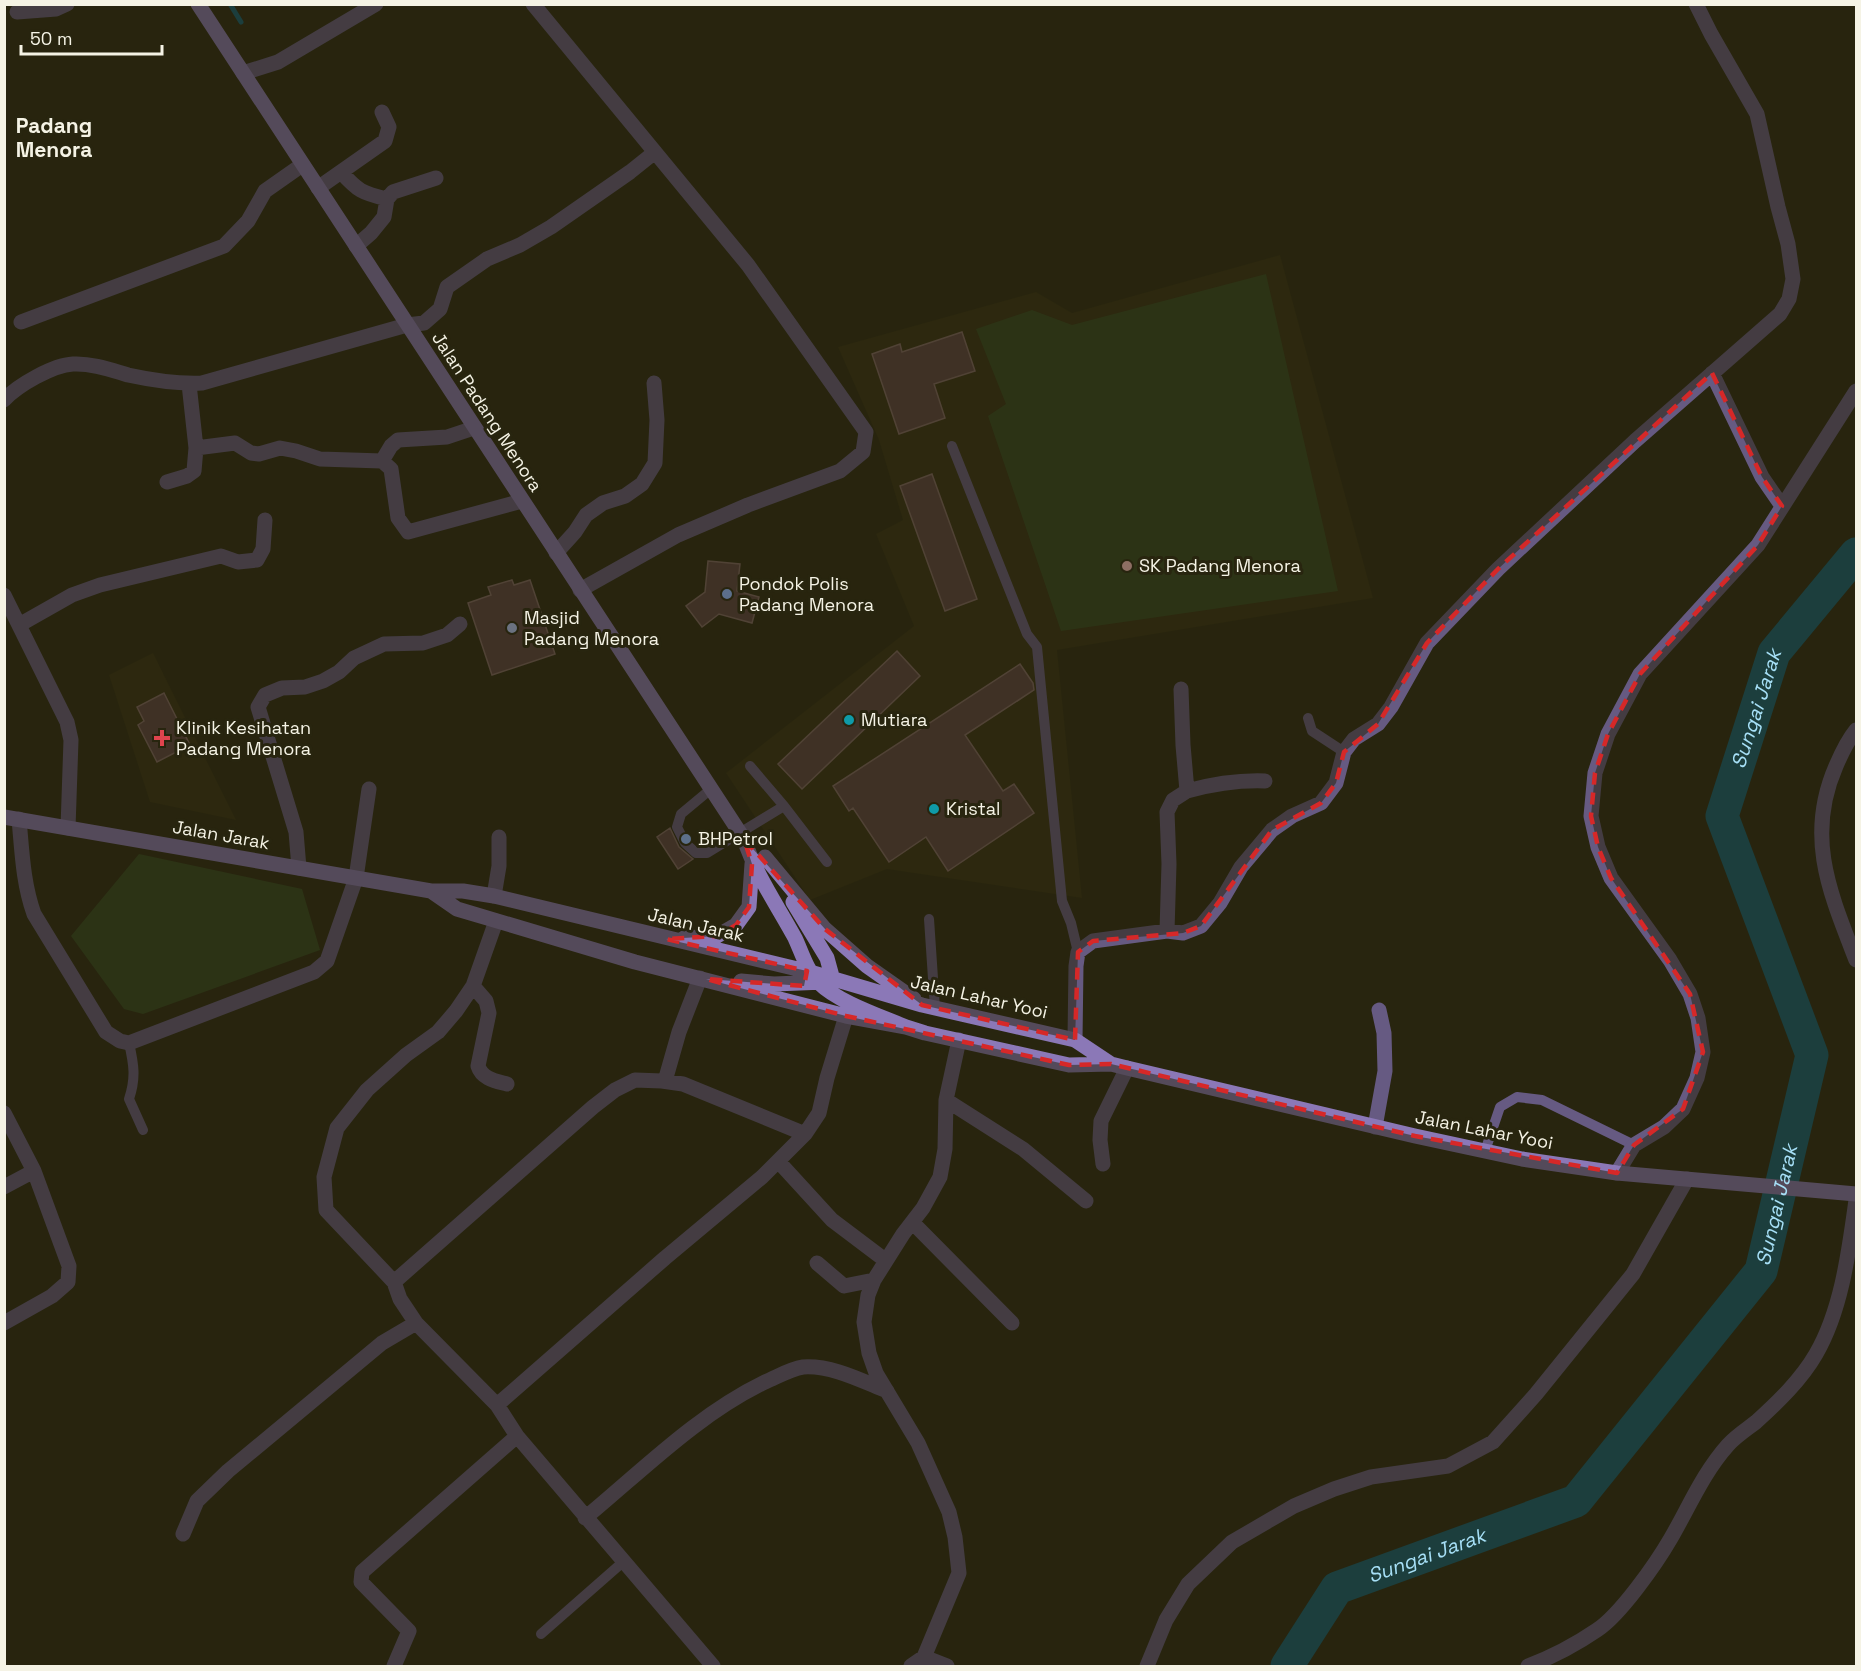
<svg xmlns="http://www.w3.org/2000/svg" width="1861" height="1671" viewBox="0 0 1861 1671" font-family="'Space Grotesk',sans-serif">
  <rect width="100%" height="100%" fill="#28250f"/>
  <path fill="#332d10" d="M1280,255L1373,598L1057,650L1082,898L887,869L810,900L726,773L914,626L876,534L903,520L879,440L838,347L1036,292L1072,313Z
    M153,653L236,820L150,802L109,675Z"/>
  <path fill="#32461e" d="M1266,274L1338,591L1061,631L988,416L1006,404L976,329L1032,310L1072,325Z
    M139,854L302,889L320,950L143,1014L124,1009L71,936Z"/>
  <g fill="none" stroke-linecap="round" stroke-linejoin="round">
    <path stroke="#0e5e76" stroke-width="5" d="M230,4L241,22"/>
    <path stroke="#0e5e76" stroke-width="33" id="s1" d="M1287,1666L1337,1588L1576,1501L1761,1271L1812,1055L1722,816L1774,653L1856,554"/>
  </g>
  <path fill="#5b4240" stroke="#826765" stroke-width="1.5" d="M962,332L975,371L934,384L945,418L899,434L872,354L900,344L902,352Z
    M932,474L977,599L945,611L900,486Z
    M708,561L740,564L737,591L759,597L752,623L719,614L702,627L686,606L705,592Z
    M512,580L514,585L530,580L555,654L492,675L468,603L491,595L488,587Z
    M897,651L920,676L802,789L778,764Z
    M1020,664L1033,683L1034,690L965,735L1003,791L1014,784L1034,813L948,871L926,837L889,862L853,808L849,811L833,786Z
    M164,693L190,745L157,762L138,725L144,721L137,707Z
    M670,828L679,847L693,859L678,869L657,837Z"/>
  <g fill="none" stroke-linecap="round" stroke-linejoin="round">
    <path stroke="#665a82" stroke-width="10" d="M952,446L1027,634L1037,647L1062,901L1071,923L1078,952
      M1308,718L1312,731L1344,752
      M750,766L784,806
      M711,789L681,814L677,827L685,843L696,853H707L784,806L827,862
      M929,919L935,1008
      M129,1043C134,1065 136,1078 129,1099L143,1130
      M1485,1151L1500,1107L1517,1097L1542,1100L1634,1145
      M541,1634L623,1562"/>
    <path stroke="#665a82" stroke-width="15" d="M533,4L748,265L866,432L863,452L840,471L748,505L678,535L580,590
      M17,12L56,9L67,4
      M243,73L278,62L376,4
      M341,172C358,191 362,193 387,199
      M318,188L385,141L389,127L382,112
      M356,246L371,233L384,217L387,199L393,192L436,178
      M21,322L224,246L248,221L265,191L302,165
      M1712,373L1762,477L1782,506
      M4,400C18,385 53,365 73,364C92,363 111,370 128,375C151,380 179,384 202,383L407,325L424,323L440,309L447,287L487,259L520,245L551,227L630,172L655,152
      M196,448L235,443L251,453L259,454L280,448L296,451L320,459L382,461L391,469L398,518L408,532L522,501
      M382,461L391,446L398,440L447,437L474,428
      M167,482L187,476L194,471L196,448L189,384
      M556,553L575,532L586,515L603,503L625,496L642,484L655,463L657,420L654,383
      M4,595L67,722L71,740L68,828
      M19,625L72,595L100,585L221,556L238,562L257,560L263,549L265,520
      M1856,730C1847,741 1842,752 1836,766C1805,837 1830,893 1856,960
      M1187,791C1213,784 1238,780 1265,781
      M19,819C22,852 23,883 34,914L106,1032L120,1041L129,1043L314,972L327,961L356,878L369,789
      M299,868L296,832L258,707L265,695L282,688L305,687L323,681L339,672L354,658L384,644L423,643L447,635L460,624
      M494,896L499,866V837
      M496,921L473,986L486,1001L489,1013L478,1066C482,1079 496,1081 507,1084
      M1167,931L1169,864L1167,812L1173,800L1187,791L1183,745L1181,689
      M1075,1040L1076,966L1078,952L1093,941L1167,931L1183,933L1201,926L1220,903L1241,867L1272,830L1292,816L1321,803L1336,783L1344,752L1354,739L1378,724L1391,707L1427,643L1498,569L1635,441L1780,314L1789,299L1793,279L1788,244L1778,207L1757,114L1711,34L1696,4
      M665,1081L679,1032L700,978
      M946,1100L1023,1149L1086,1201
      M4,1113L34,1171L69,1266L68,1282L52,1296L4,1323
      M1375,1127L1385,1071L1384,1033L1379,1010
      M778,1161L832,1220L885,1260
      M1103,1164L1100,1140L1101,1121L1127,1068
      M1617,1173L1634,1145L1664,1127L1683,1109L1697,1078L1703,1052L1698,1018L1690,994L1670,960L1611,878L1598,847L1591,816L1595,773L1608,734L1640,674L1758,545L1856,391
      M4,1187L34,1171
      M913,1223L1012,1323
      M817,1263L844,1286L874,1280
      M394,1282L326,1210L324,1177L337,1128L367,1090L406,1055L438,1032L456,1011L473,986
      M497,1405L665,1258L762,1177L805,1134L819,1113L827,1078L846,1016
      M585,1518C643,1470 697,1415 765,1382C777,1377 790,1369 803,1367C832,1365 862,1381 887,1391
      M183,1534L197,1501L228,1471L382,1343L416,1323
      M924,1657L947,1666
      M394,1666L409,1631L361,1582L362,1572L517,1436
      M713,1666L517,1436L497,1405L416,1323L400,1299L394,1282L593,1107L615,1090L635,1080L662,1081L683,1084L805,1134
      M911,1666L924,1657L959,1573L955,1537L949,1512L918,1443L876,1373L869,1353L864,1322L868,1295L874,1280L903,1234L923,1208L940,1177L945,1149L946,1100L959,1040
      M1147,1666L1166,1620L1188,1584L1232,1542L1294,1506L1334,1489L1371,1477L1448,1466L1493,1442L1536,1394L1633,1274L1687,1179
      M1528,1666C1552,1657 1575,1645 1597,1630C1620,1615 1656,1564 1671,1538C1689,1507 1703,1473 1728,1445C1736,1436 1747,1429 1756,1422C1778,1402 1801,1380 1816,1354C1842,1309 1849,1250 1856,1200"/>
    <path stroke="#8b78b7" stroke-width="15" d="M198,4L744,839C756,875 777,905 795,938C802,953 807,971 819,983C838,1002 880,1016 906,1027
      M4,817L431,891H463L494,896L810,972L922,1005L1075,1040L1111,1064L1127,1068L1415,1136L1522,1159L1617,1173L1856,1194
      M765,857L825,929L867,966L914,999
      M431,891L457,909L635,962L846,1016L906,1027L925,1033L1069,1065L1111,1064
      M793,902L827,958L833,980
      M684,938L717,936L736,925L749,907L752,864
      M741,981L774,984L825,982"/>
  </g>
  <path d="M0 0H1861V1671H0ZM1712,373L1762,477L1782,506L1758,545L1640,674L1608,734L1595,773L1591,816L1598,847L1611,878L1690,994L1703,1052L1683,1109L1634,1145L1617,1173L1415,1136L1111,1064L1069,1065L846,1016L706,979L804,986L807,971L666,939L717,936L736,925L749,907L752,864L744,839L825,929L922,1005L1075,1040L1078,952L1093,941L1183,933L1201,926L1272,830L1321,803L1336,783L1344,752L1378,724L1427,643L1498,569Z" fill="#28250f" fill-opacity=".55" fill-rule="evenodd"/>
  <path fill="none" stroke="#d62828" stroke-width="4.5" stroke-dasharray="12 8" stroke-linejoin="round" d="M1712,373L1762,477L1782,506L1758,545L1640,674L1608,734L1595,773L1591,816L1598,847L1611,878L1690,994L1703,1052L1683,1109L1634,1145L1617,1173L1415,1136L1111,1064L1069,1065L846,1016L706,979L804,986L807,971L666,939L717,936L736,925L749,907L752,864L744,839L825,929L922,1005L1075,1040L1078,952L1093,941L1183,933L1201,926L1272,830L1321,803L1336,783L1344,752L1378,724L1427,643L1498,569Z"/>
  <circle fill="#8d6e63" stroke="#28250f" stroke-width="2" cx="1127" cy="566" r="6"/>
  <g fill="#5c6f8a" stroke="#28250f" stroke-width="2">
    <circle cx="727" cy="594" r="6"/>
    <circle cx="686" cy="839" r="6"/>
  </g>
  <circle fill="#6b7280" stroke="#28250f" stroke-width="2" cx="512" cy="628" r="6"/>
  <g fill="#0f9aa8" stroke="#28250f" stroke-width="2">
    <circle cx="849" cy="720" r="6"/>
    <circle cx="934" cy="809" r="6"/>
  </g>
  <path fill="#e0444e" stroke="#28250f" stroke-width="2" d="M159 729h6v6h6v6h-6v6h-6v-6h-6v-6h6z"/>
  <g text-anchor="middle" stroke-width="6" stroke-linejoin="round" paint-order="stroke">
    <g font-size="18" fill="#f5f3e5" stroke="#28250f">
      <text transform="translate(487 412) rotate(57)" y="6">Jalan Padang Menora</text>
      <text transform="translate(221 835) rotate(10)" y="6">Jalan Jarak</text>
      <text transform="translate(696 925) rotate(13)" y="6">Jalan Jarak</text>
      <text transform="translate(979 997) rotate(13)" y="6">Jalan Lahar Yooi</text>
      <text transform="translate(1484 1130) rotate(11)" y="6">Jalan Lahar Yooi</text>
    </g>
    <g font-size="18" fill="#f5f3e5" stroke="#28250f" text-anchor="start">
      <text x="1139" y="572">SK Padang Menora</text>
      <text x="739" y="590">Pondok Polis<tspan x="739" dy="21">Padang Menora</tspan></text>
      <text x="524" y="624">Masjid<tspan x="524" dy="21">Padang Menora</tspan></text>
      <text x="861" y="726">Mutiara</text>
      <text x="176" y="734">Klinik Kesihatan<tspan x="176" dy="21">Padang Menora</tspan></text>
      <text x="946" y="815">Kristal</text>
      <text x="698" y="845">BHPetrol</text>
    </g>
    <g font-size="20" font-style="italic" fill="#a7e0f7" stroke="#28250f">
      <text dy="7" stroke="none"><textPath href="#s1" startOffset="1232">Sungai Jarak</textPath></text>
      <text dy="7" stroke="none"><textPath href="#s1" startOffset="710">Sungai Jarak</textPath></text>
      <text dy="7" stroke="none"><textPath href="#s1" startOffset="188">Sungai Jarak</textPath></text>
    </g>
    <g font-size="21" font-weight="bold" fill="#f5f3e5" stroke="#28250f">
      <text x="54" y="133">Padang<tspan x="54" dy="24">Menora</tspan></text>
    </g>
  </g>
  <rect width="1861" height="1671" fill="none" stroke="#f5f3e5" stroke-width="12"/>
  <path d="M21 45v9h141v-9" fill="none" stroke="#f5f3e5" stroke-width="3"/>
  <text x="30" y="45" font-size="18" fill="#f5f3e5" stroke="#28250f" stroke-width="4.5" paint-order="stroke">50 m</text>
</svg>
